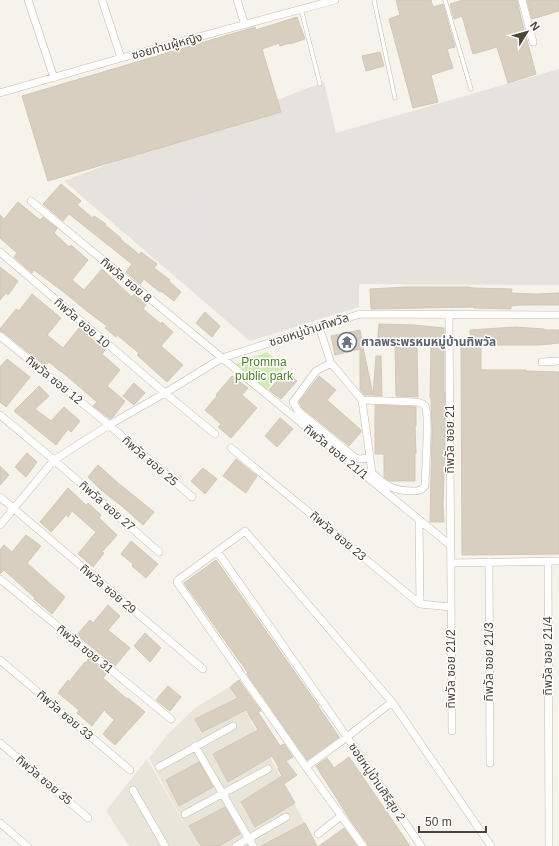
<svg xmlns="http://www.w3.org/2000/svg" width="559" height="846" viewBox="0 0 559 846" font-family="Arial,'Noto Sans Thai',sans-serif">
  <rect width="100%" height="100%" fill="#f6f3ec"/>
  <path fill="#eae5da" d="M231,686L243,706L317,846H196L188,831L196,846H129L106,811L147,759L187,829L149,758L168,734L195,708Z"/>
  <path fill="#e6e2dd" d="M559,69V285L359,284V307L250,341L64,181L324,82L336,133Z"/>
  <path fill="#d2eab5" d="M267,352L285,367L267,390L236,364Z"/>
  <path fill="#e5e3e0" d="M212,192L219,238L186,244L182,237L164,249L152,202Z"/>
  <path fill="#d8cfc1" stroke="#d3c7b4" d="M396,0H431L433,7L443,4L455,47L447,49L453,68L431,75L438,102L413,108L389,19L400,15Z
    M463,0H517L522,22L536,74L508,83L497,47L473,54L462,16L454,19L450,4Z
    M527,0H559V11L532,19Z
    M297,17L305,39L290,44V43L280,46L279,43L262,49L281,112L48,181L22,96L255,27L256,30Z
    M380,52L384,66L366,71L362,56Z
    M61,184L81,201L77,205L93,218L94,216L106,224L105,225L121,238L120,239L140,255L141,252L157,264L154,268L170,280L169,281L181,292L174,301L161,291L160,292L144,279L140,284L126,272L132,264L69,214L63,221L43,204Z
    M18,202L40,220L43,217L57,228L54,233L69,247L71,245L88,260L72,280L84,290L102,269L132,297L134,294L146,305L143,309L161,324L162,322L173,332L161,346L183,365L167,382L137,355L139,353L117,335L116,337L105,328L107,326L88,312L65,293L34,270L32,273L14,257L17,253L0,238V215L4,219Z
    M0,267L18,281L8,295L6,293L0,300Z
    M406,287H468L473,288L512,289L511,293L536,294L559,293V305H520L511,306V309L474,308V307L371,309L370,289Z
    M32,294L61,318L47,335L63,348L79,328L105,350L102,354L120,370L107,386L125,401L113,417L110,419L93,406L97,402L61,371V372L49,362L45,366L3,332L0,331V329L16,309L19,311Z
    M205,312L220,326L212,337L196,323Z
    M379,324L414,325L444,328V392H445V440L443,506L444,522H430L432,432L431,397H430L431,346L417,345L418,397L396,396L395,344L377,345Z
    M515,327L544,329L545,330H559V343L540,345H481V370H526V371L559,372V554L462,555L461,347H471L470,330Z
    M360,330L363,347L373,395H364L360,390V349L335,355L331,336Z
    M376,356H381L382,396L373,395Z
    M7,359L30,377L6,407L0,402V367Z
    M286,371L297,381L281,399L269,390Z
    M232,376L248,388L242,395L257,408L231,438L218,427L221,424L205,410L217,396L216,395Z
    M319,376L336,390L327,400L361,430V432L349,446L302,408L299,402Z
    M134,383L145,393L134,405L123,396Z
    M39,386L49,396L35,409L51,421L64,407L80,421L71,432L68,429L56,445L14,411Z
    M375,405L416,407V426H415L416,453H415V481H390L384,477V454H375Z
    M280,418L293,429L277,447L265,436Z
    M27,453L37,462L26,477L15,467Z
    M236,459L257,476L246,493L223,476Z
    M98,465L118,483L154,512L143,525L123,507L101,490L88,477Z
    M0,466L9,475L0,485Z
    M203,468L217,479L205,494L191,481Z
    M68,488L86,505L88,503L101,515L99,518L117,535L102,552L104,553L93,567L78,554L96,532L72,511L68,517L66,515L51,532L40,522Z
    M26,535L41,546L27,563L65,597L52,614L34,599L35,598L4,570L0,574V550L4,545L12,552Z
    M131,541L158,564L146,578L132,566L133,564L121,554Z
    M216,560L315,701L319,706H318L339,737L307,760L247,674L248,673L184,583Z
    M108,605L120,616L108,630L130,648L115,666L77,635L90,620L93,623Z
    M145,633L161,648L150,662L134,646Z
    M89,658L107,673L103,678L127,699L128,698L145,712L115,745L103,734L114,720L104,710L92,726L77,713L79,710L58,693L68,680L69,682L85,662L86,663Z
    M239,680L261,711L258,712L280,746L284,744L293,757L286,761L297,775L284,784L295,803L255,827L249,816V815L241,802L282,776L278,769L279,768L272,756L228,782L213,754L258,730L246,710L202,732L195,719L238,698L230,687Z
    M168,686L181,697L170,711L156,700Z
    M349,757L410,846H368L367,843L351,821L316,766L327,758L334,768Z
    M199,762L213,787L179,806L166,780Z
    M225,807L240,834L219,846H201L189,826Z
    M305,823L317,846H261Z
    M344,828L357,846H319Z"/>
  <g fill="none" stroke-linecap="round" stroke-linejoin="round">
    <g stroke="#c2bbae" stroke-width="4.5">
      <path id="service" d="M374,0L395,98
        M445,0L471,89
        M301,9L320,84"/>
    </g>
    <g stroke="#c2bbae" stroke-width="8">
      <path id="minor" d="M28,0L54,78
        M102,0L121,58
        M237,0L245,25
        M522,0L533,42
        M0,93L121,58L335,0
        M31,201L450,545
        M0,252L165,393L215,434
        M449,314L452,731
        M319,327L331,363L362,400L372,473C387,486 392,491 414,491C419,491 422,490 425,486C425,473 430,414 425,406C423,403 420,403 417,402L362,400
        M0,336L109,425L192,497
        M542,362L559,361
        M331,363L316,371L293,402L298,411L354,457L359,459L369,458
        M0,415L54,460L159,552
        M231,448L420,604L451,607
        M0,497L203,669
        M419,520L420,604
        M0,525L54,460L109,425L165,393L222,358L360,314L559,315
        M217,551L347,737L421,846
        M548,561L549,846
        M489,562L490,763
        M451,563L559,561
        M0,579L171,719
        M0,660L130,770
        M0,743L88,818
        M195,746L253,846
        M159,767L233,726
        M306,767L177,582L178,580L245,531L392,702L491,846
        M133,790L165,846
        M185,814L268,769
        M0,823L27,846
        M318,834L341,816
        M236,846L286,817
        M363,846L306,767L347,737L392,702"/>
    </g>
    <use href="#service" stroke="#fff" stroke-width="3.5"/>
    <use href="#minor" stroke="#fff" stroke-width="7"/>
  </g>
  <defs>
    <g id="temple-ring" transform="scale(1)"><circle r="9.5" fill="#fff" stroke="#6b7280" stroke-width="1.5"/><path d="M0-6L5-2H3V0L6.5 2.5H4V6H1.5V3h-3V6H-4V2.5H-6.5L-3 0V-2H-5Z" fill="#6b7280"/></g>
  </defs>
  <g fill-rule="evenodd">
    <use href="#temple-ring" x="347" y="342"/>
  </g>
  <g text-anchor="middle" stroke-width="3" stroke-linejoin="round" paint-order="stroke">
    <g font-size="12" fill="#4b4439" stroke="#fff">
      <text transform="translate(167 46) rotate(-15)" y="4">ซอยท่านผู้หญิง</text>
      <text transform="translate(126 280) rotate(40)" y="4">ทิพวัล ซอย 8</text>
      <text transform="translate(82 323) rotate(41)" y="4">ทิพวัล ซอย 10</text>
      <text transform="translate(309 330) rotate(-18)" y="4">ซอยหมู่บ้านทิพวัล</text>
      <text transform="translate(54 380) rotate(39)" y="4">ทิพวัล ซอย 12</text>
      <text transform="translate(450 439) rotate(-90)" y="4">ทิพวัล ซอย 21</text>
      <text transform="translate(336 452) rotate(39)" y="4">ทิพวัล ซอย 21/1</text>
      <text transform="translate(150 461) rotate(41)" y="4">ทิพวัล ซอย 25</text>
      <text transform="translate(107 506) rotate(41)" y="4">ทิพวัล ซอย 27</text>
      <text transform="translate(338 536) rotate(40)" y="4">ทิพวัล ซอย 23</text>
      <text transform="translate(108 589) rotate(40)" y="4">ทิพวัล ซอย 29</text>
      <text transform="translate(85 649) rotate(39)" y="4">ทิพวัล ซอย 31</text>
      <text transform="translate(548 656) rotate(-90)" y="4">ทิพวัล ซอย 21/4</text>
      <text transform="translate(489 662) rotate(-90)" y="4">ทิพวัล ซอย 21/3</text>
      <text transform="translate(451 669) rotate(-90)" y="4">ทิพวัล ซอย 21/2</text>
      <text transform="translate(65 715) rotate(40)" y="4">ทิพวัล ซอย 33</text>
      <text transform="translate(44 780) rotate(40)" y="4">ทิพวัล ซอย 35</text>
      <text transform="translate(377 782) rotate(56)" y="4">ซอยหมู่บ้านศิรีสุข 2</text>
    </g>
    <g font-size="12" font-weight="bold" fill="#5b616d" stroke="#fff" text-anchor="start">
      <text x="361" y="346">ศาลพระพรหมหมู่บ้านทิพวัล</text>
    </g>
    <g font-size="12" fill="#4a7f2a" stroke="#fff">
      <text x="264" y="366">Promma<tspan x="264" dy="14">public park</tspan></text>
    </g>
  </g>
  <g transform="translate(527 32) rotate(53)" stroke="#ffffff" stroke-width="3" paint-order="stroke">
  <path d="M0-3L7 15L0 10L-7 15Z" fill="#4b4439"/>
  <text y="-6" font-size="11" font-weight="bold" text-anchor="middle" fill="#4b4439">N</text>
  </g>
  <path d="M419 826v6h67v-6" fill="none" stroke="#4b4439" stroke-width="2"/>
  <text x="425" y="826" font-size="12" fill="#4b4439" stroke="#ffffff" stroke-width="3" paint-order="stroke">50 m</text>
</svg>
